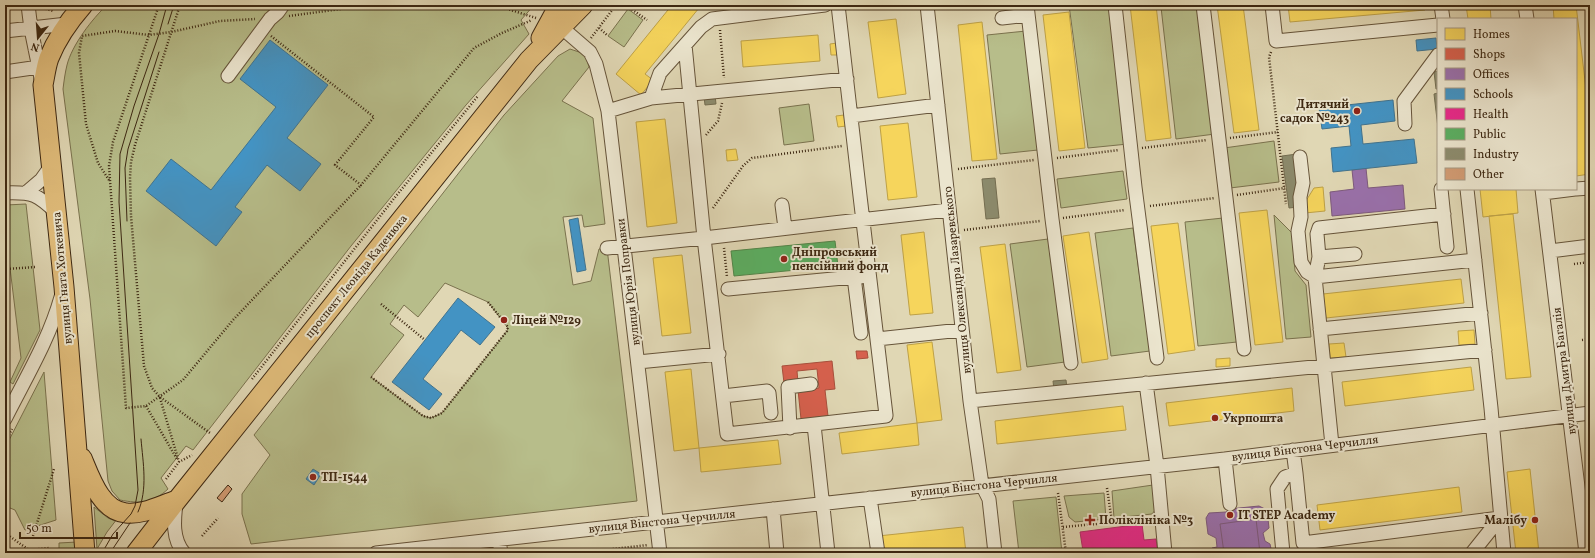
<svg xmlns="http://www.w3.org/2000/svg" width="1595" height="558" viewBox="0 0 1595 558" font-family="Vollkorn,serif">
  <rect width="100%" height="100%" fill="#e0d7b4"/>
  <filter id="stains"><feTurbulence type="fractalNoise" baseFrequency=".005" numOctaves="4"/><feColorMatrix values="0 0 0 0 .2 0 0 0 0 .09 0 0 0 0 .02 0 0 0 .5 -.17"/></filter>
  <radialGradient id="worn" r=".72"><stop offset=".6" stop-color="#630" stop-opacity="0"/><stop offset="1" stop-color="#630" stop-opacity=".3"/></radialGradient>
  <path fill="#b7bd8a" stroke="#7a724e" fill-rule="evenodd" d="M107,5H534L521,20L529,34L466,105L351,246L193,450L186,446L161,478L168,489C153,503 140,504 120,500L112,491L108,481L90,299L63,89C64,81 65,73 67,65C72,45 92,19 107,5Z
    M1069,5H1112L1128,144L1088,148Z
    M1183,5H1201L1215,134L1176,139L1161,7Z
    M628,9L643,20L624,47L608,36Z
    M1026,31L1038,150L1000,154L987,35Z
    M570,49L585,54L589,67L562,101L593,118L605,224L584,227L582,215L563,217L573,285L591,281L599,249L607,248L637,501L251,544L242,514V494L270,455L254,435L504,115L558,56ZM445,283L488,302L508,328L507,331L442,413L431,418L423,416L371,377L404,335L390,324L404,305L418,317Z
    M809,104L814,141L784,145L779,108Z
    M1274,141L1279,182L1230,188L1224,148Z
    M1123,171L1127,199L1061,208L1057,179Z
    M26,204L40,330L13,384L10,382L21,358L5,227V207L6,205Z
    M1274,215L1292,233L1295,271L1306,285L1311,337L1286,339Z
    M1223,218L1237,342L1198,346L1185,222Z
    M1133,228L1150,351L1111,356L1095,233Z
    M1048,239L1065,362L1027,367L1010,244Z
    M44,372L56,520L25,530L15,510L5,506V448Z
    M1153,485L1156,509L1152,514L1114,518L1112,491Z
    M1104,493L1106,519L1075,522L1069,517L1064,496Z
    M1056,497L1062,553H1019L1013,501Z
    M94,507L108,518L115,521L117,519L107,532L97,549Z
    M77,542L78,553H59V543Z"/>
  <path fill="#f6d55c" stroke="#bea146" d="M672,5H731L699,8L645,74L653,80L641,95L616,74Z
    M1130,5H1156L1171,138L1146,141Z
    M1217,5H1243L1259,130L1234,133Z
    M1288,5H1424L1425,10L1290,22Z
    M1466,5H1490L1491,19H1468Z
    M1553,5H1576L1590,123V174L1576,176V19H1554Z
    M1069,12L1085,148L1059,151L1043,15Z
    M896,19L906,94L878,98L868,22Z
    M982,22L997,159L972,161L958,25Z
    M818,35L820,61L743,67L741,41Z
    M837,43L838,55H831L830,44Z
    M844,115L846,126L838,127L836,116Z
    M665,119L677,223L647,227L636,122Z
    M908,123L917,197L888,200L880,126Z
    M736,149L738,160L727,161L726,150Z
    M1323,187L1325,211L1305,213L1304,204L1314,188Z
    M1480,189H1516L1518,213L1483,217Z
    M1267,210L1283,342L1255,345L1239,213Z
    M1513,214L1531,377L1506,379L1489,216Z
    M1178,223L1195,350L1168,354L1151,226Z
    M924,232L933,313L910,315L901,235Z
    M1089,232L1108,359L1082,363L1063,236Z
    M1005,244L1021,370L997,373L980,247Z
    M682,255L691,333L662,336L653,258Z
    M1461,279L1464,303L1326,318L1323,294Z
    M1474,330L1475,344L1459,345L1458,331Z
    M932,342L942,420L917,423L907,345Z
    M1344,343L1346,357L1330,358L1329,344Z
    M1230,358V366L1216,367V359Z
    M1471,367L1474,390L1345,406L1342,382Z
    M691,369L699,448L674,451L665,372Z
    M1292,388L1294,411L1169,426L1166,403Z
    M1123,406L1126,430L997,444L995,421Z
    M917,423L919,445L842,454L839,433Z
    M778,440L781,464L701,472L699,448Z
    M1530,469L1539,553H1516L1507,472Z
    M1459,487L1462,512L1320,530L1317,505Z
    M963,527L966,553H880L878,536Z"/>
  <path fill="#d6604d" stroke="#a84f3b" d="M856,351H867L868,358L857,359Z
    M832,361L835,389L825,390L828,416L801,419L798,390L819,388L817,369L797,371L798,382L784,383L782,366Z"/>
  <path fill="#9970ab" stroke="#7d5a7d" d="M1366,168L1368,188L1403,185L1405,209L1332,216L1330,192L1354,189L1352,170Z
    M1259,506L1267,510L1269,528L1263,533L1265,541L1270,544L1272,553H1209L1212,548L1217,547L1216,538L1208,534L1206,518L1209,513L1226,512L1229,509Z
    M1256,519L1260,553H1224L1220,524Z"/>
  <path fill="#4393c3" stroke="#41738e" d="M1436,38L1437,49L1417,51L1416,40Z
    M270,40L328,85L287,138L321,164L300,191L267,165L235,207L242,212L216,246L146,191L171,159L211,190L276,107L240,79Z
    M1393,100L1395,121L1361,125L1363,144L1414,139L1417,163L1333,172L1331,148L1351,146L1349,126L1322,129L1319,108Z
    M578,218L586,270L577,272L569,220Z
    M458,298L495,327L480,345L461,330L423,379L442,394L429,410L392,382Z
    M313,469L321,474L314,485L306,479Z"/>
  <path fill="#e7298a" stroke="#b42966" d="M1142,524L1144,540L1156,539L1158,553H1072L1083,551L1080,532Z"/>
  <path fill="#5aae61" stroke="#518649" d="M835,241L838,266L734,276L731,251Z"/>
  <path fill="#8c8c6e" stroke="#746e52" d="M1438,71V89H1436L1434,72Z
    M1438,93V128L1434,94Z
    M715,95L716,104L705,105L704,97Z
    M1297,154L1301,186L1298,207L1289,208L1282,156Z
    M995,178L999,218L986,219L982,179Z
    M1066,380L1067,388L1054,390L1053,381Z"/>
  <path fill="#d39c74" stroke="#3d2812" d="M228,485L232,489L222,502L217,498Z"/>
  <g fill="none" stroke-linecap="round" stroke-linejoin="round">
    <g stroke="#66543a" stroke-width="15">
      <path id="minor" d="M28,5L31,29L41,78
        M838,5C854,142 869,278 886,415V416L727,434L704,238C786,228 867,219 949,210
        M927,5L970,401L982,485L989,499L995,553
        M1027,5L1052,219L1071,363
        M1115,5L1135,187L1157,358
        M1203,5L1244,349
        M1272,5L1276,41L1438,25
        M1441,5L1443,19
        M1525,5L1527,19
        M1002,18L1028,15
        M561,27L590,52L596,64L608,111L660,553
        M5,31L67,24
        M5,72L39,67
        M228,76L270,19L278,12L283,5
        M651,98L847,79
        M608,111L651,98L660,73L701,27L712,19L825,5
        M851,116L938,105
        M1405,124L1404,101L1438,55
        M1300,157L1303,183L1300,197L1301,217L1298,231L1301,262L1307,272L1315,277L1319,257L1317,234L1319,228L1444,214
        M1441,189L1447,247
        M1467,189L1491,408L1504,553
        M1542,189L1586,553
        M1576,189L1590,188
        M27,192L41,180L51,166
        M5,193C33,192 37,194 57,213
        M1543,193L1575,189
        M782,205L785,228
        M607,248L704,238L685,45
        M1550,251L1590,246
        M1319,257L1355,254
        M728,289L854,277
        M1320,329L1481,313
        M861,333L854,277H861
        M877,339L961,330
        M638,362L719,354
        M1146,383L1157,466L1165,553
        M723,396L767,391L769,393L771,413
        M970,401L1485,350
        M5,419C25,379 49,340 61,297
        M814,425L828,553
        M790,428L788,387L811,384
        M1332,445L1315,277L1475,260
        M1293,450L1296,473L1303,543L1500,518
        M1225,459L1230,504
        M870,498L878,553
        M176,503C174,520 172,539 184,553
        M773,509L777,553
        M499,540L501,553
        M376,553L1225,459L1590,413
        M1283,553L1277,489L1285,477L1296,473
        M1472,553L1500,518"/>
    </g>
    <g stroke="#3d2812" stroke-width="21">
      <path id="highway" d="M83,5C69,21 57,38 49,58C46,66 45,76 43,85L64,287L85,553
        M541,38L559,5
        M82,458C90,477 101,511 126,513C143,515 161,505 177,500
        M136,553L177,500L529,60L583,5"/>
    </g>
    <path stroke="#3d2812" stroke-width="2.5" stroke-dasharray="1 2" stroke-linecap="butt" d="M159,5L113,142L109,166L126,408L146,406L183,380L233,320L361,185
      M180,5L135,145L131,162L130,177L131,216L144,366L152,388L160,397L210,433
      M495,5L536,18
      M627,6L647,20
      M40,7L53,11
      M289,16L370,5
      M599,28L607,35
      M720,30L724,78
      M271,36L374,117L335,165L361,185L474,48L502,33L532,20
      M591,38L616,5
      M1271,52L1269,57L1286,204
      M706,135L718,121L722,103
      M1230,138L1278,132
      M1142,148L1207,140
      M1057,158L1119,150
      M958,169L1034,160
      M109,180L98,163L86,124L79,53L82,36L115,31L149,35L171,32L220,21L255,19
      M1237,195L1285,188
      M1150,206L1215,198
      M713,208L743,166L752,158L842,146
      M1063,218L1125,210
      M964,230L1040,221
      M724,248L727,277
      M1574,264L1590,262
      M7,269L35,267
      M381,304L425,340
      M1582,340L1590,339
      M371,377L423,416L431,418L442,413L507,331L508,327L488,302
      M252,379L396,196L478,96
      M160,398L179,462
      M146,406L177,459
      M5,443L12,429
      M166,479L179,462L192,455
      M1107,488L1112,522
      M1058,493L1066,553
      M1063,527L1150,519
      M5,533L29,550L49,548
      M33,536L54,469
      M202,536L218,518
      M577,553L648,545"/>
    <use href="#minor" stroke="#ebe5ce" stroke-width="13"/>
    <use href="#highway" stroke="#e0bc7a" stroke-width="19"/>
    <path stroke="#3d2812" stroke-width="1" d="M168,24L174,5
      M127,221L125,168L128,149L159,52
      M138,512C148,489 143,463 141,439
      M102,553L113,534L131,514L135,506L138,490L119,202L120,154L134,106L159,34L167,5
      M110,553L130,523"/>
  </g>
  <g fill="#8f2418" stroke="#ebe5ce" stroke-width="1.5">
    <circle cx="1357" cy="111" r="4"/>
    <circle cx="784" cy="259" r="4"/>
    <circle cx="504" cy="320" r="4"/>
    <circle cx="1215" cy="418" r="4"/>
    <circle cx="313" cy="477" r="4"/>
    <circle cx="1230" cy="515" r="4"/>
    <path d="M1088 514h4v4h4v4h-4v4h-4v-4h-4v-4h4z"/>
    <circle cx="1535" cy="520" r="4"/>
  </g>
  <g text-anchor="middle" stroke-width="4" stroke-linejoin="round" paint-order="stroke">
    <g font-size="12" font-weight="bold" fill="#3d2812" stroke="#ebe5ce" text-anchor="start">
      <text x="1349" y="108" text-anchor="end">Дитячий<tspan x="1349" dy="14">садок №243</tspan></text>
      <text x="792" y="256">Дніпровський<tspan x="792" dy="14">пенсійний фонд</tspan></text>
      <text x="512" y="324">Ліцей №129</text>
      <text x="1223" y="422">Укрпошта</text>
      <text x="321" y="481">ТП-1544</text>
      <text x="1238" y="519">IT STEP Academy</text>
      <text x="1099" y="524">Поліклініка №3</text>
      <text x="1527" y="524" text-anchor="end">Малібу</text>
    </g>
    <g font-size="12" fill="#3d2812" stroke="#ebe5ce">
      <text transform="translate(356 276) rotate(-51)" y="4">проспект Леоніда Каденюка</text>
      <text transform="translate(62 278) rotate(-95)" y="4">вулиця Гната Хоткевича</text>
      <text transform="translate(957 280) rotate(-96)" y="4">вулиця Олександра Лазаревського</text>
      <text transform="translate(628 282) rotate(-97)" y="4">вулиця Юрія Поправки</text>
      <text transform="translate(1564 371) rotate(-97)" y="4">вулиця Дмитра Багалія</text>
      <text transform="translate(1305 448) rotate(-7)" y="4">вулиця Вінстона Черчилля</text>
      <text transform="translate(984 485) rotate(-6)" y="4">вулиця Вінстона Черчилля</text>
      <text transform="translate(662 521) rotate(-6)" y="4">вулиця Вінстона Черчилля</text>
    </g>
  </g>
  <rect width="1595" height="558" fill="none" stroke="#e0d7b4" stroke-width="20"/>
  <rect x="6" y="6" width="1583" height="546" fill="none" stroke="#3d2812" stroke-width="2"/>
  <rect x="10" y="10" width="1575" height="538" fill="none" stroke="#3d2812"/>
  <rect x="1437" y="18" width="140" height="172" fill="#ebe5ce" stroke="#a59983"/>
  <rect x="1445" y="28" width="20" height="12" fill="#f6d55c" stroke="#a59983"/>
  <text x="1473" y="38" font-size="12" fill="#3d2812">Homes</text>
  <rect x="1445" y="48" width="20" height="12" fill="#d6604d" stroke="#a59983"/>
  <text x="1473" y="58" font-size="12" fill="#3d2812">Shops</text>
  <rect x="1445" y="68" width="20" height="12" fill="#9970ab" stroke="#a59983"/>
  <text x="1473" y="78" font-size="12" fill="#3d2812">Offices</text>
  <rect x="1445" y="88" width="20" height="12" fill="#4393c3" stroke="#a59983"/>
  <text x="1473" y="98" font-size="12" fill="#3d2812">Schools</text>
  <rect x="1445" y="108" width="20" height="12" fill="#e7298a" stroke="#a59983"/>
  <text x="1473" y="118" font-size="12" fill="#3d2812">Health</text>
  <rect x="1445" y="128" width="20" height="12" fill="#5aae61" stroke="#a59983"/>
  <text x="1473" y="138" font-size="12" fill="#3d2812">Public</text>
  <rect x="1445" y="148" width="20" height="12" fill="#8c8c6e" stroke="#a59983"/>
  <text x="1473" y="158" font-size="12" fill="#3d2812">Industry</text>
  <rect x="1445" y="168" width="20" height="12" fill="#d39c74" stroke="#a59983"/>
  <text x="1473" y="178" font-size="12" fill="#3d2812">Other</text>
  <g transform="translate(38 38) rotate(197)" stroke="#ebe5ce" stroke-width="3" paint-order="stroke">
  <path d="M0-3L7 15L0 10L-7 15Z" fill="#3d2812"/>
  <text y="-6" font-size="11" font-weight="bold" text-anchor="middle" fill="#3d2812">N</text>
  </g>
  <path d="M20 532v6h97v-6" fill="none" stroke="#3d2812" stroke-width="2"/>
  <text x="26" y="532" font-size="12" fill="#3d2812" stroke="#ebe5ce" stroke-width="3" paint-order="stroke">50 m</text>
  <rect width="100%" height="100%" filter="url(#stains)"/>
  <rect width="100%" height="100%" fill="url(#worn)"/>
</svg>
